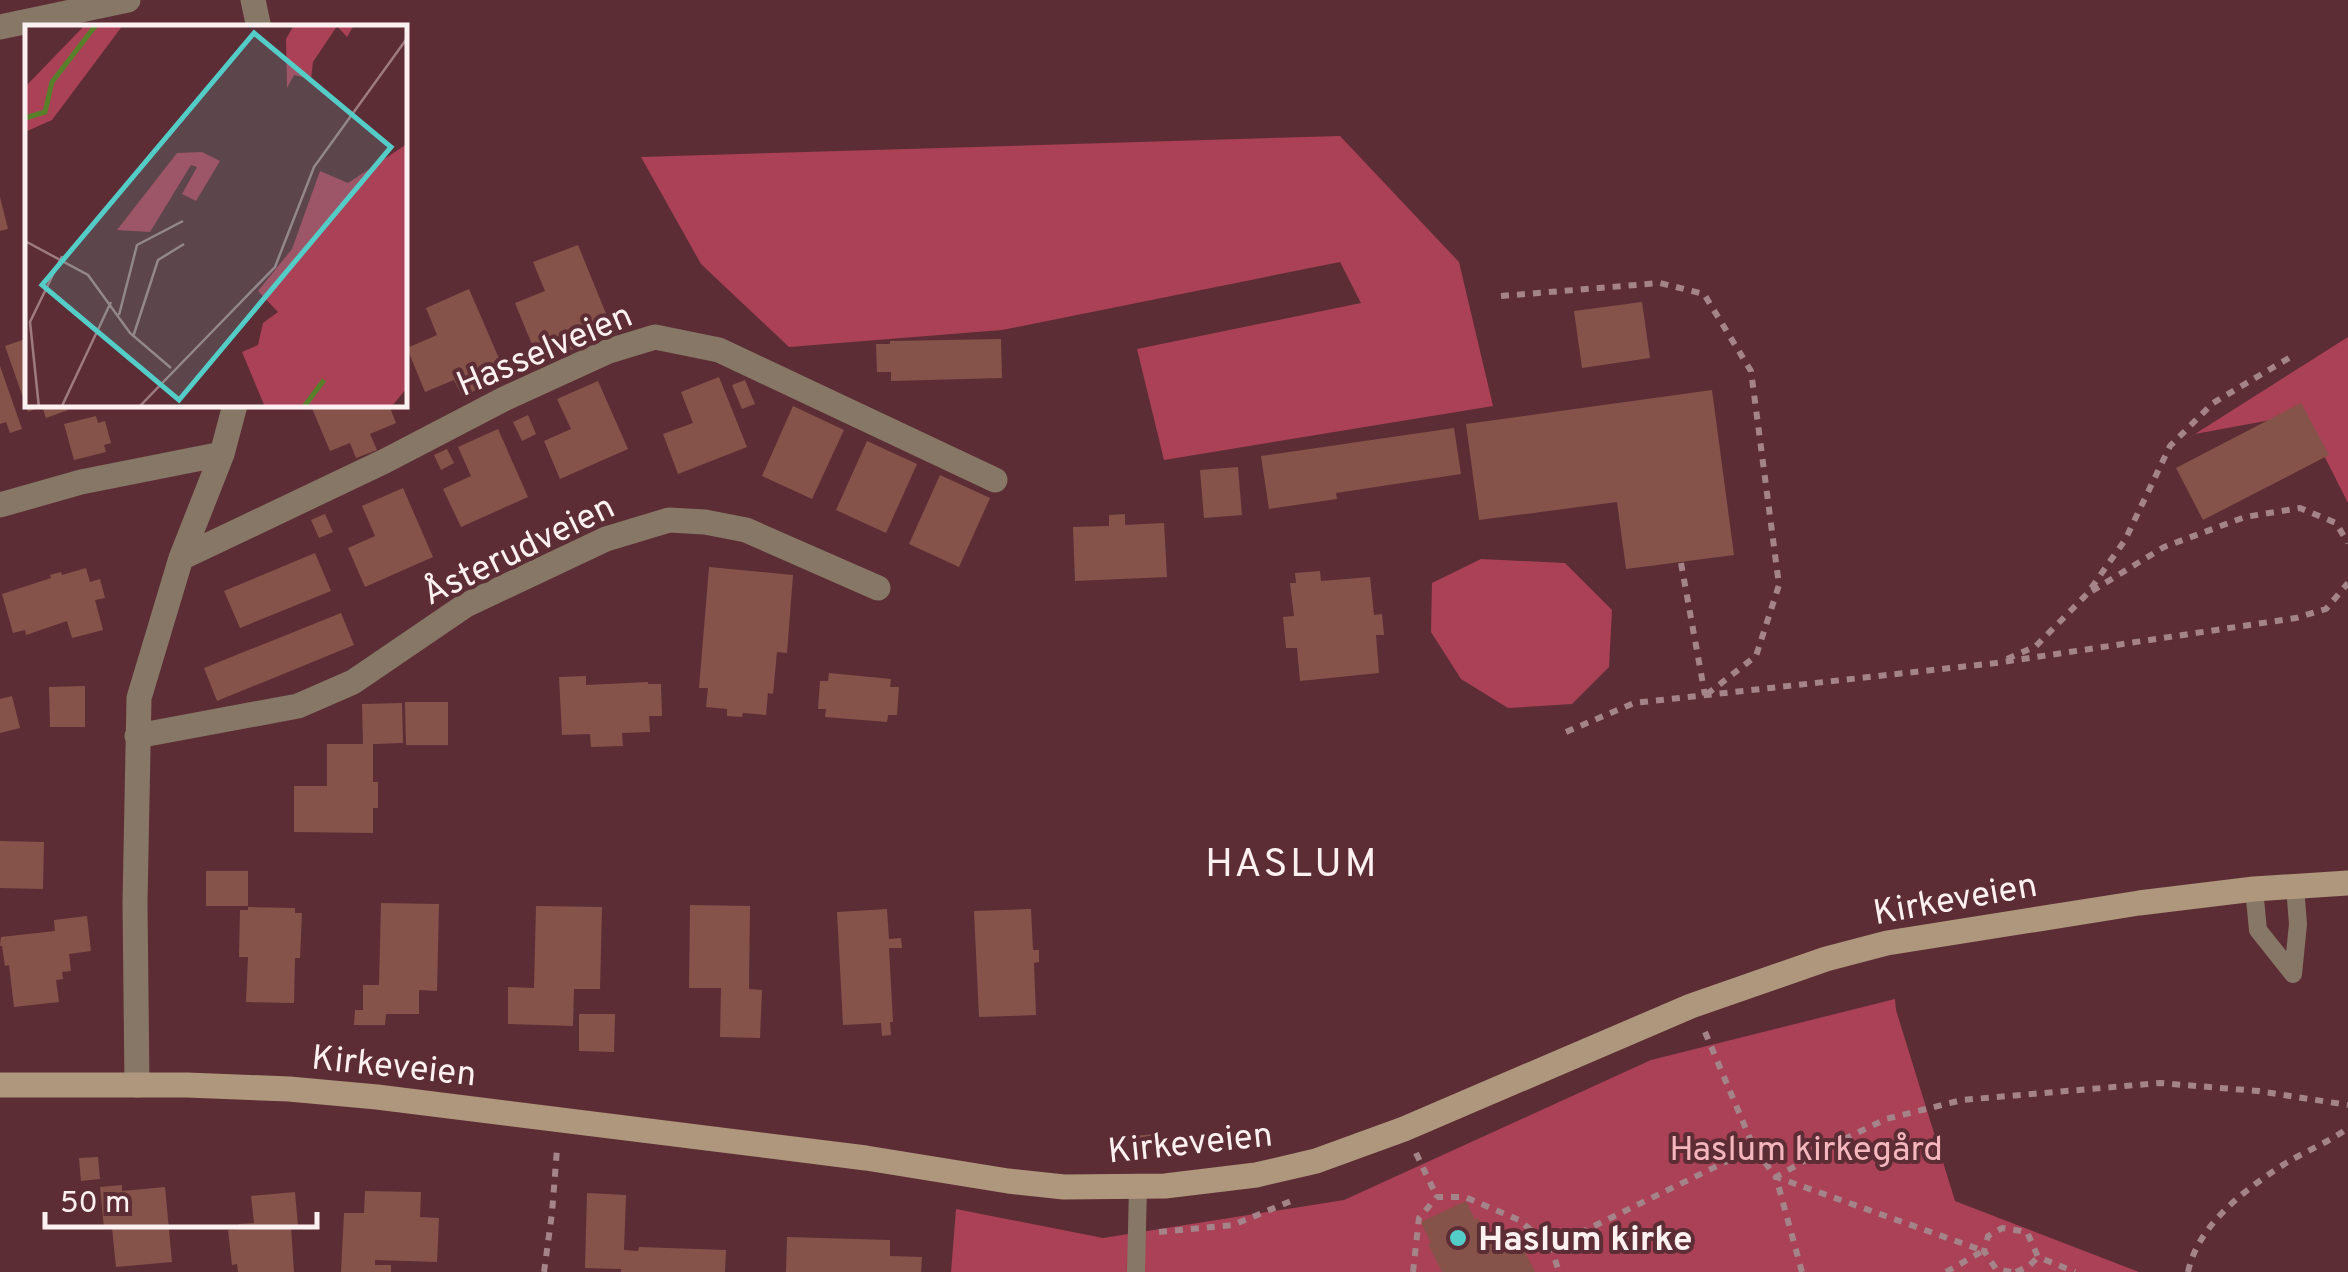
<svg xmlns="http://www.w3.org/2000/svg" width="2348" height="1272" viewBox="0 0 2348 1272" font-family="Overpass,sans-serif">
  <rect width="100%" height="100%" fill="#5d2d35"/>
  <path fill="#aa4156" d="M1340,136L1459,262L1493,406L1164,460L1137,349L1361,303L1340,262L1002,330L789,347L701,264L641,157Z
    M2348,337V503L2303,414L2195,434Z
    M1481,559L1565,563L1612,610L1609,667L1572,704L1508,708L1461,679L1431,632L1432,583Z
    M1895,999L1896,1010L1955,1201L2139,1272H951L956,1209L1103,1238L1344,1200L1651,1060Z"/>
  <path fill="#85534a" d="M0,197L8,229L0,231Z
    M578,245L607,316L583,326L590,343L568,351L562,335L533,347L515,303L545,291L533,262Z
    M469,289L507,377L462,396L454,380L425,392L407,348L437,335L426,308Z
    M1642,302L1650,358L1582,368L1574,311Z
    M28,338V405H66L68,410L46,418L42,406L28,412L5,346Z
    M1001,339L1002,378L891,381V372H877L876,344H890V341Z
    M0,366L22,429L10,433L6,422L0,424Z
    M719,377L747,447L678,474L663,434L693,423L681,392Z
    M745,380L755,404L742,409L732,385Z
    M598,381L628,449L560,479L544,441L571,429L557,399Z
    M1712,390L1734,555L1626,569L1617,502L1479,520L1466,424Z
    M2301,403L2329,455L2203,520L2176,468Z
    M314,405H389L396,423L370,434L377,450L356,458L350,443L330,451L311,406Z
    M793,406L844,430L812,499L762,476Z
    M528,415L536,434L522,441L513,422Z
    M96,416L98,423L105,421L111,443L104,445L106,452L74,460L64,424Z
    M1454,428L1461,474L1336,493L1337,499L1269,509L1261,456Z
    M498,429L528,497L461,527L443,489L471,476L458,447Z
    M867,441L917,464L886,533L836,510Z
    M447,449L454,463L441,470L434,455Z
    M1238,467L1242,515L1204,518L1200,470Z
    M940,475L990,498L959,567L909,544Z
    M403,488L433,557L365,587L348,548L375,536L362,506Z
    M325,514L333,532L319,538L311,520Z
    M1125,514V525L1164,523L1167,577L1075,581L1073,527L1109,526V515Z
    M315,553L331,591L240,628L224,591Z
    M709,567L793,575L787,653L777,652L773,694L768,693L766,715L743,713L742,717L727,716V709L706,707L708,688H699Z
    M86,568L90,582L100,579L105,598L95,600L103,630L72,638L67,621L26,635L25,630L13,633L2,594L51,578L50,575L61,572L62,575Z
    M1320,571L1321,581L1370,577L1374,615L1382,614L1384,635H1376L1379,673L1300,681L1297,648H1286L1283,617L1294,616L1290,583H1296L1295,573Z
    M341,613L354,645L217,701L204,668Z
    M829,673L891,679L890,687H899L897,715H888L887,722L825,717L826,709H818L820,681H828Z
    M586,676V685L648,682V684H661L662,716H649L650,732L622,733L623,746L591,747L590,734L562,735L559,677Z
    M85,686V727H50L49,687Z
    M12,696L20,728L0,733V699Z
    M405,702H448V745H406Z
    M402,703L403,743L373,744V782H378V808H373V833L294,832V786H327V744H363L362,704Z
    M0,841L44,842L43,889L0,888Z
    M206,871H248V906H206Z
    M381,903L439,904L437,991L419,990V1014H386L385,1025H354L355,1010H363V985H379Z
    M690,905L750,906L749,989L762,990L760,1038L720,1037L721,988H689Z
    M536,906L602,907L600,989H574L573,1026L508,1024V987L534,988Z
    M248,907L295,908V913H302L300,958H295L294,1003L246,1002L248,957H239L240,910H248Z
    M887,909L889,939L901,938L902,948H889L893,1022H890L891,1035L882,1036L881,1023L843,1025L837,912Z
    M1031,909L1033,950H1039V962L1034,963L1036,1015L979,1017L974,911Z
    M87,916L91,951L69,954L71,971L62,972L63,979L56,980L59,1002L14,1007L9,965L5,966L2,946H0L1,937L55,931L54,920Z
    M579,1014H615L614,1052L579,1051Z
    M1154,1134L1155,1142L1136,1144L1134,1136Z
    M98,1157L100,1179L81,1181L79,1158Z
    M122,1185V1191L165,1187L172,1262L116,1267L112,1228H104L100,1187Z
    M365,1191L421,1192L420,1217L439,1218L437,1262L375,1260V1265H391V1272H341L344,1213H364Z
    M295,1192L298,1226H291L294,1272H238L237,1264L232,1265L228,1230L239,1229V1224L254,1223L251,1196Z
    M587,1193L626,1195L624,1250L638,1251L639,1247L726,1250L725,1272H621V1269L585,1268Z
    M1466,1201L1475,1220L1478,1218L1492,1246L1516,1234L1535,1272H1442L1428,1244L1431,1243L1421,1222Z
    M787,1237L890,1240V1256L922,1257L921,1272H786Z"/>
  <g fill="none" stroke-linecap="round" stroke-linejoin="round">
    <path stroke="#a48489" stroke-width="6" stroke-dasharray="8 8" stroke-linecap="butt" d="M1501,296L1660,283L1704,294L1751,371L1779,585L1756,656L1706,695
      M1681,563L1705,695
      M2092,591L2164,547L2245,517L2300,508L2336,523L2348,543
      M2007,659L2036,646L2087,594L2125,540L2170,446L2213,403L2294,355
      M1566,732L1634,703L1996,663L2296,618L2326,609L2348,583
      M1705,1032L1754,1148L1776,1177L1834,1144L1886,1119L1962,1100L2160,1083L2258,1091L2348,1105
      M1416,1153L1437,1197
      M1159,1232L1233,1225L1291,1201
      M1551,1247L1754,1148
      M544,1272L552,1213L557,1149
      M1413,1272L1419,1218L1437,1197H1465L1519,1220L1551,1247L1559,1272
      M1802,1272L1776,1177L1984,1251
      M1946,1272L1983,1251
      M2011,1272L1996,1269L1984,1251L1988,1236L2002,1228L2027,1232L2038,1257L2075,1272
      M2016,1272L2029,1266L2038,1257
      M2188,1272C2198,1224 2247,1188 2286,1163C2306,1151 2329,1142 2348,1128"/>
    <path stroke="#867766" stroke-width="18" d="M2254,889L2258,930L2293,974L2298,924L2295,887
      M1136,1272L1138,1186"/>
    <path stroke="#867766" stroke-width="25" d="M253,0L259,28
      M0,27L128,0
      M0,505L81,482L222,454
      M181,558L385,461L504,399L609,351L655,337L719,350L995,480
      M137,736L298,706L353,682L466,605L606,539L669,520L705,522L746,530L878,588
      M137,1085L135,903L139,698L181,558L222,454L235,405"/>
    <path stroke="#ae977c" stroke-width="25" d="M0,1085H187L289,1089L377,1097L866,1158L1008,1181L1064,1187L1165,1186L1256,1175L1316,1161L1404,1129L1691,1006L1826,959L1887,943L2139,903L2254,889L2348,883"/>
  </g>
  <circle fill="#54cdc8" stroke="#5d2d35" stroke-width="4" cx="1458" cy="1238" r="10"/>
  <g text-anchor="middle" stroke-width="8" stroke-linejoin="round" paint-order="stroke">
    <g font-size="35" fill="#fdf0f1" stroke="#5d2d35">
      <text transform="translate(544 349) rotate(-23)" y="12">Hasselveien</text>
      <text transform="translate(518 549) rotate(-26)" y="12">Åsterudveien</text>
      <text transform="translate(1955 898) rotate(-10)" y="12">Kirkeveien</text>
      <text transform="translate(394 1065) rotate(6)" y="12">Kirkeveien</text>
      <text transform="translate(1190 1142) rotate(-6)" y="12">Kirkeveien</text>
    </g>
    <g font-size="35" fill="#f5b6be" stroke="#5d2d35">
      <text x="1806" y="1160">Haslum kirkegård</text>
    </g>
    <g font-size="35" font-weight="bold" fill="#fdf0f1" stroke="#5d2d35" text-anchor="start">
      <text x="1478" y="1250">Haslum kirke</text>
    </g>
    <g font-size="40" letter-spacing="2.5" fill="#fdf0f1" stroke="#5d2d35">
      <text x="1292" y="876">HASLUM</text>
    </g>
  </g>
  <g transform="translate(25 25)">
    <rect width="382" height="382" fill="#5d2d35"/>
    <path d="M60,0H98L27,95L0,107V62ZM269,0H329L322,12L312,1L288,37L286,54L269,50L262,63L261,14ZM382,119V363L366,382H240L217,327L233,320L238,298L253,287L233,266L267,224L295,146L323,158ZM177,127L195,136L171,176L157,169L172,142L166,140L125,207L92,205L152,128Z" fill="#aa4156"/>
    <path fill="none" stroke="#58802b" stroke-width="5" d="M0,93L20,87L27,57L71,0M278,383L299,355"/>
    <path fill="none" stroke="#9d7b80" stroke-width="2.5" d="M0,216L63,250L105,308L146,343M94,290L112,220L158,196M108,312L133,235L159,219M14,383L5,297L37,231M36,383L86,277M113,383L250,242L289,142L383,12"/>
    <path fill="#54cdc8" fill-opacity="0.15" stroke="#54cdc8" stroke-width="5" d="M229,8L366,122L154,375L17,260Z"/>
    <rect width="382" height="382" fill="none" stroke="#fdf0f1" stroke-width="5"/>
  </g>
  <path d="M45 1212v15h272v-15" fill="none" stroke="#fdf0f1" stroke-width="5"/>
  <text x="60" y="1212" font-size="30" fill="#fdf0f1" stroke="#5d2d35" stroke-width="8" paint-order="stroke">50 m</text>
</svg>
